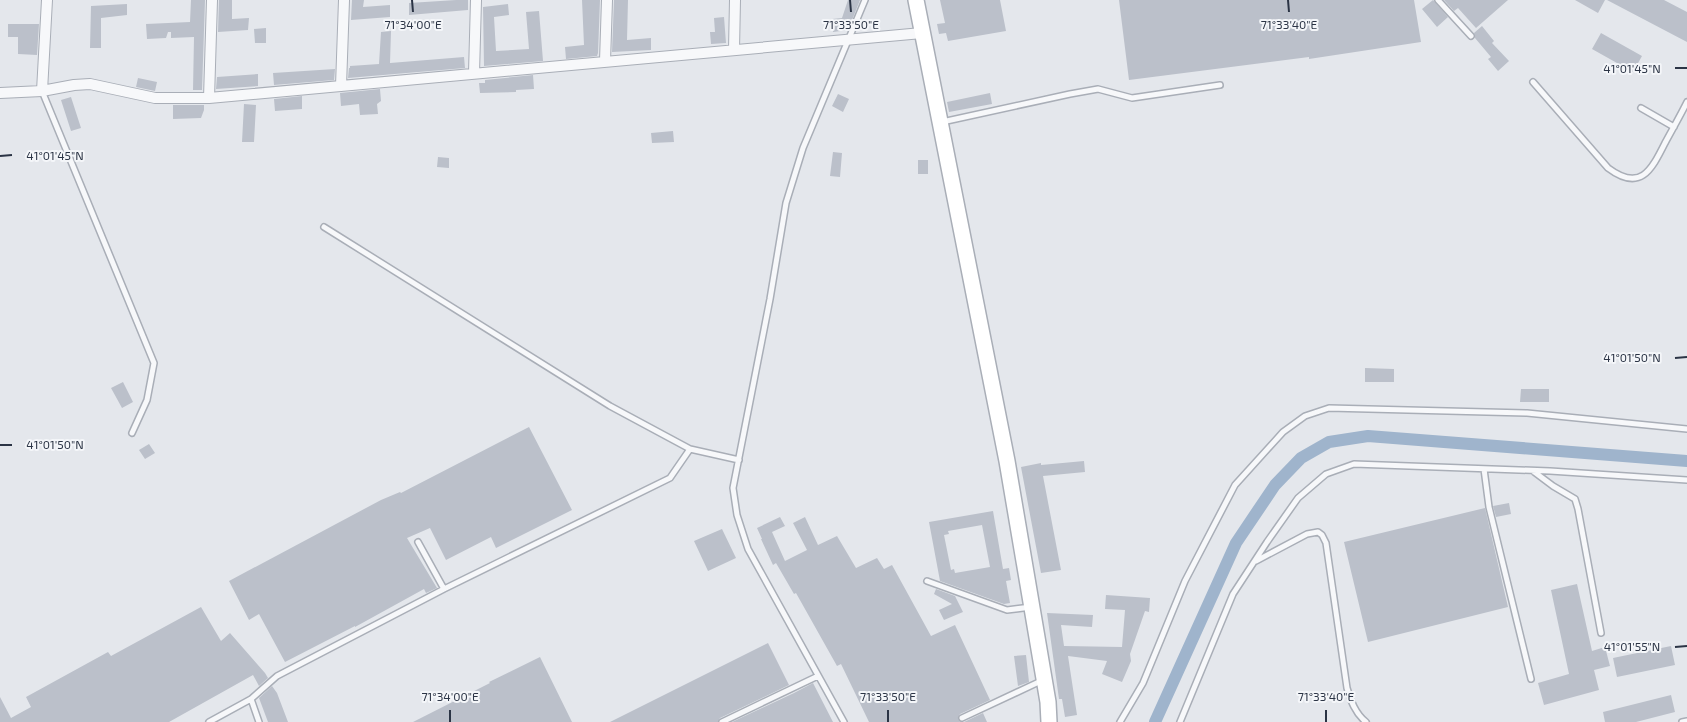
<svg xmlns="http://www.w3.org/2000/svg" width="1687" height="722" viewBox="0 0 1687 722" font-family="'Exo 2',sans-serif">
  <rect width="100%" height="100%" fill="#e4e7ec"/>
  <g fill="none" stroke-linecap="round" stroke-linejoin="round">
    <path stroke="#9fb4cc" stroke-width="12" d="M1155,722L1236,543L1275,485L1301,458L1329,442L1368,436L1687,461"/>
  </g>
  <path fill="#bbc0ca" fill-rule="evenodd" d="M191,0H205L202,90H193L194,37L171,38V32H168L166,38L147,39L146,24L190,22Z
    M219,0H232V19L249,18L248,30L218,32Z
    M352,0H364L363,7L390,5V17L351,20Z
    M456,0H468V10L409,15V3Z
    M582,0H600L598,53L597,56L566,59L565,47L584,45Z
    M614,0H628L627,40L651,38V50L612,52Z
    M848,0H860L848,30L833,32L832,19L842,18Z
    M940,0H1000L1006,31L948,41L946,33L939,34L937,24L945,23Z
    M1119,0H1414L1421,42L1309,59V57L1129,80Z
    M1433,0L1448,17L1437,27L1422,9Z
    M1444,0H1508L1476,28L1458,8L1454,11Z
    M1575,0H1605L1598,13Z
    M1607,0H1664L1687,12V42Z
    M127,4V15L101,18V48H90L91,6Z
    M508,4L509,15L494,17L496,51L529,49L526,12L539,11L543,61L484,66L483,7Z
    M724,17L726,43L711,44L710,32H715L714,18Z
    M8,24H39L37,55L18,54V37H8Z
    M1482,26L1494,41L1492,43L1509,61L1498,71L1488,59L1491,57L1475,38L1474,33Z
    M266,28V43H255L254,29Z
    M391,31L390,63L464,57L465,68L348,78L349,68H350V66L379,64L381,32Z
    M1601,33L1642,56L1633,72L1592,49Z
    M335,69L334,80L274,85L273,73Z
    M258,74V86L216,89L217,77Z
    M533,75L534,89L516,90V92L480,93L479,83H485V80Z
    M138,78L157,82L155,91L136,87Z
    M380,89L381,101L377,104L378,114L360,115L359,104L341,106L340,93Z
    M990,93L992,104L949,112L947,102Z
    M838,94L849,99L843,112L832,106Z
    M302,96V109L275,111L274,99Z
    M71,97L81,128L71,131L61,100Z
    M244,104L256,105L254,142H242Z
    M173,105H204V110L201,118L173,119Z
    M673,131L674,142L652,143L651,133Z
    M833,152L842,153L840,177L830,176Z
    M438,157L449,158V168L437,167Z
    M918,160H928V174H918Z
    M1365,368L1394,369V382H1365Z
    M123,382L133,402L122,408L111,388Z
    M1521,389H1549V402H1520Z
    M529,427L572,510L496,548L491,537L446,560L430,528L407,538L437,588L426,593L424,589L355,627V626L285,662L259,614L249,620L229,581L381,500L400,492L401,493Z
    M149,444L155,453L145,459L139,450Z
    M1084,461L1085,472L1043,476L1061,570L1041,573L1021,467L1041,463V465Z
    M1509,503L1511,514L1496,517L1493,506Z
    M1485,508L1508,607L1368,642L1344,542Z
    M993,511L1003,569L1009,568L1011,580L1006,581L1010,603L1004,604L940,581L929,522ZM982,525L990,567L955,573L954,569L951,570L944,535L949,534L948,531Z
    M780,517L785,526L772,532L785,561L807,550L793,523L805,517L818,545L837,536L856,568L877,558L884,569L892,565L931,636L955,625L990,700L960,714L958,718L960,722H869L841,664L837,666L796,593L794,594L776,563L773,565L761,539H762L757,528Z
    M722,529L736,558L708,571L694,541Z
    M1577,584L1592,651L1605,647L1610,666L1594,670L1599,690L1544,705L1538,683L1569,674L1551,590Z
    M936,589L955,596L963,612L944,620L939,610L952,604L934,594Z
    M1106,595L1150,598L1149,612L1145,611L1130,654L1131,661L1122,682L1102,674L1107,661L1068,656L1077,715L1065,717L1062,699H1059L1047,613L1093,615L1092,627L1061,625L1064,646L1122,647L1125,610L1105,609Z
    M201,607L221,641L230,633L265,673L268,678L259,686L253,675L169,722H0V697L11,718L31,707L26,697L108,652L111,656Z
    M768,643L789,685L720,718L718,722H610Z
    M1671,646L1675,665L1617,677L1613,658Z
    M1026,655L1029,682L1018,686L1014,656Z
    M540,657L572,722H413L490,683L489,682Z
    M813,683L833,722H732L794,693Z
    M272,686L277,693L288,722H268L259,698Z
    M1671,695L1675,712L1636,722H1605L1603,712Z
    M983,713L987,722H964Z"/>
  <g fill="none" stroke-linecap="round" stroke-linejoin="round">
    <g stroke="#a9aeb7" stroke-width="8">
      <path id="lane" d="M1438,0L1471,36
        M1533,82L1608,168C1640,192 1651,171 1665,143C1672,130 1680,116 1687,102
        M42,91L154,363L147,400L132,433
        M1641,108L1674,127
        M942,122L1070,94L1098,89L1132,98L1220,85
        M324,227L610,406L690,449
        M1484,469L1489,507L1531,679
        M1533,471L1553,486L1575,499L1578,509L1601,633
        M418,542L444,589
        M1256,561L1307,534L1318,532L1322,535L1326,543L1347,688C1351,701 1355,713 1366,722
        M927,581L1007,610L1031,607
        M962,718L1041,681
        M209,722L251,699
        M259,722L251,699L277,676L444,589L670,478L690,449L739,460
        M722,722L818,676
        M844,722L748,549L737,515L733,488L770,299L786,203L803,148L865,0
        M1120,722L1143,683L1185,581L1235,485L1283,432L1305,416L1329,408L1527,413L1687,429
        M1180,722L1233,594L1267,542L1298,498L1326,474L1354,464L1550,471L1687,480
        M1682,722L1687,721"/>
    </g>
    <g stroke="#a9aeb7" stroke-width="12">
      <path id="street" d="M734,50L735,0
        M605,61L607,0
        M474,73L476,0
        M341,86L344,0
        M42,91L47,0
        M0,93L42,91L74,85L90,84L155,98H209L922,33
        M209,98L212,0"/>
    </g>
    <g stroke="#a9aeb7" stroke-width="18">
      <path id="secondary" d="M916,0L1007,461L1048,702L1049,722"/>
    </g>
    <use href="#lane" stroke="#f7f8fa" stroke-width="5"/>
    <use href="#street" stroke="#f7f8fa" stroke-width="10"/>
    <use href="#secondary" stroke="#fff" stroke-width="15"/>
  </g>
  <path fill="none" stroke="#2b3445" stroke-width="2" d="M412,0L413,12M850,0L851,12M1288,0L1289,12M1675,68H1687M0,156L12,155M1675,358L1687,357M0,445H12M1675,647L1687,646M450,710V722M888,710V722M1326,710V722"/>
  <g font-size="12" text-anchor="middle" fill="#2b3445" stroke="#f4f6f9" stroke-width="4" stroke-linejoin="round" paint-order="stroke">
    <text x="413" y="29">71°34'00"E</text>
    <text x="851" y="29">71°33'50"E</text>
    <text x="1289" y="29">71°33'40"E</text>
    <text x="1632" y="73">41°01'45"N</text>
    <text x="55" y="160">41°01'45"N</text>
    <text x="1632" y="362">41°01'50"N</text>
    <text x="55" y="449">41°01'50"N</text>
    <text x="1632" y="651">41°01'55"N</text>
    <text x="450" y="701">71°34'00"E</text>
    <text x="888" y="701">71°33'50"E</text>
    <text x="1326" y="701">71°33'40"E</text>
  </g>
</svg>
